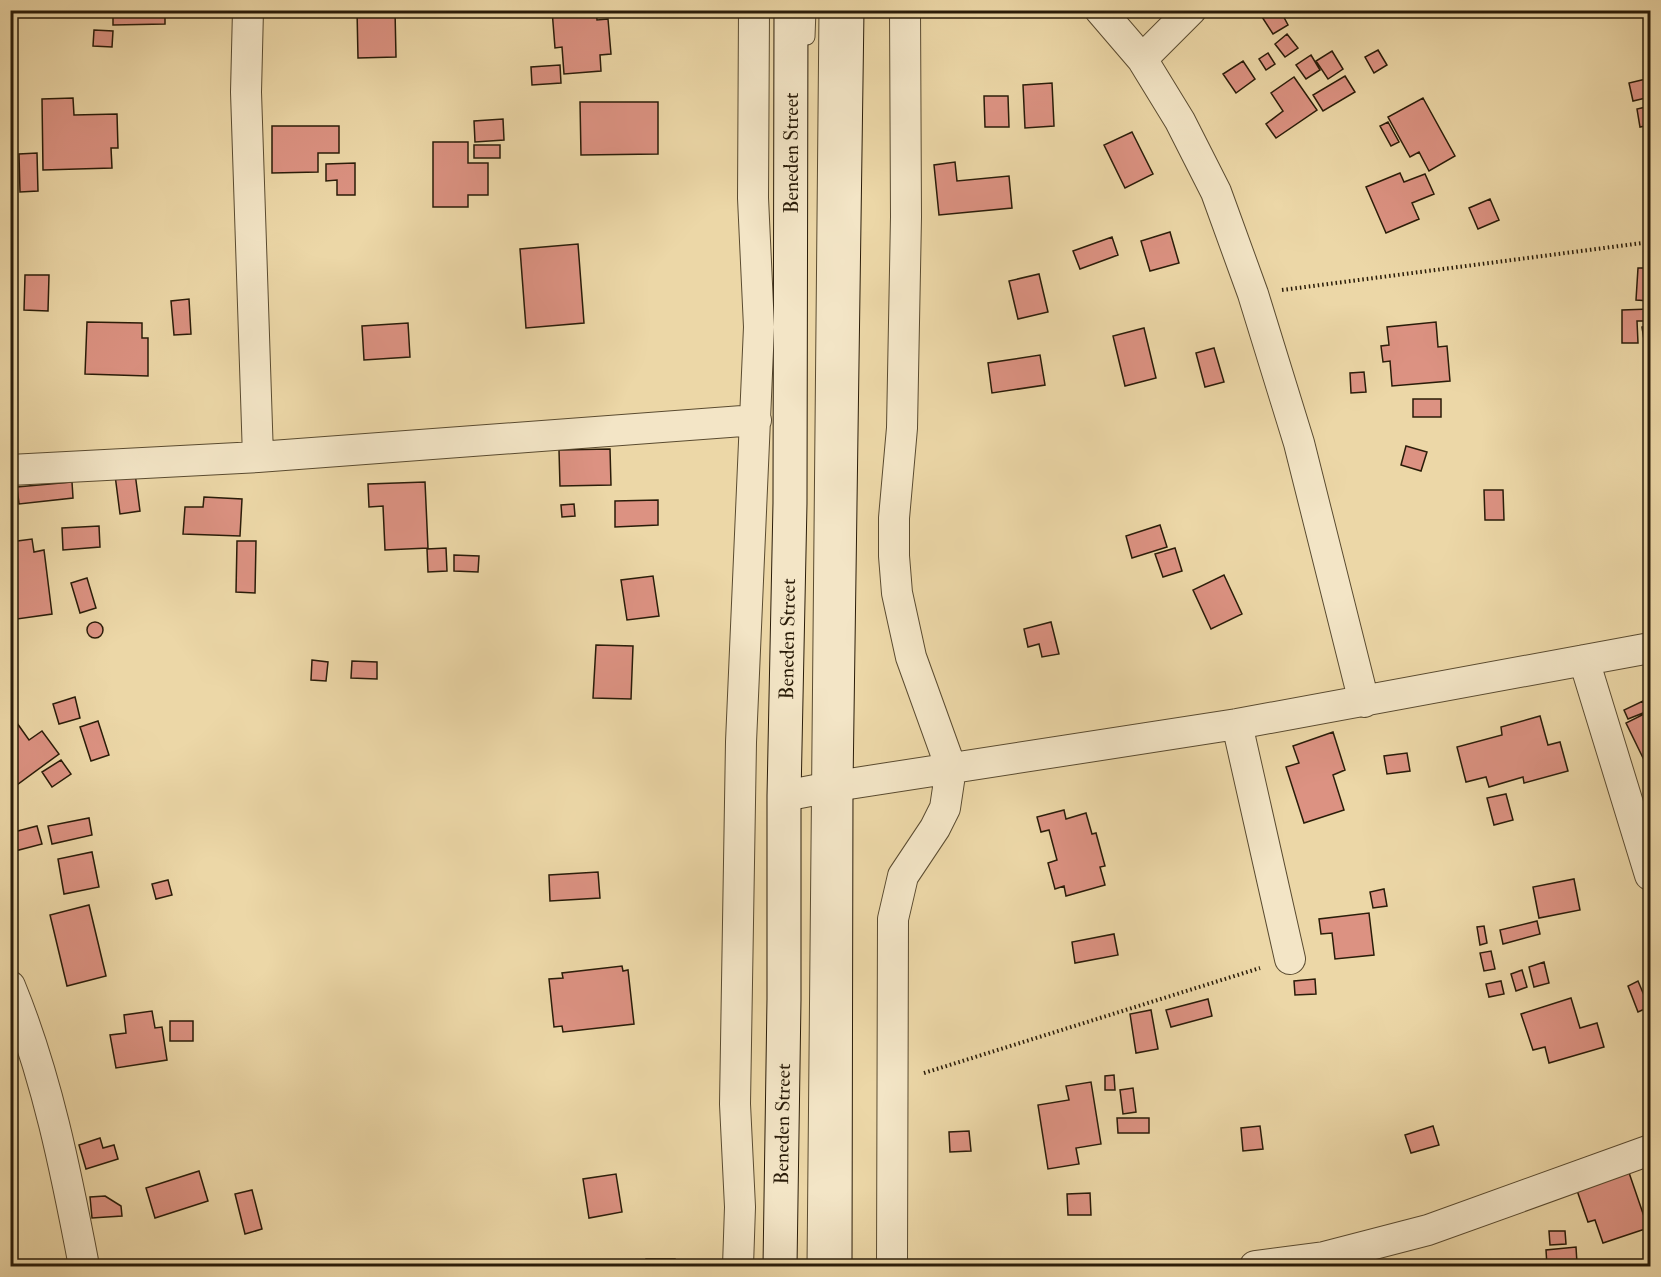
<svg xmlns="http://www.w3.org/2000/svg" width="1661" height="1277" viewBox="0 0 1661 1277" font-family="'IM FELL Double Pica',serif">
  <rect width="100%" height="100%" fill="#ecd7a7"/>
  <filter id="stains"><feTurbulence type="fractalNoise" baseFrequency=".00333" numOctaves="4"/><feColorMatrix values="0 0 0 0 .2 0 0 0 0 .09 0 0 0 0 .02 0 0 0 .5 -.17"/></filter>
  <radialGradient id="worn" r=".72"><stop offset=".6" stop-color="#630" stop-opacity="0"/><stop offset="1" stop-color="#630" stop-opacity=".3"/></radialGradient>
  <path fill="#dc9282" stroke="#2a1c09" stroke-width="1.5" d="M113,10H165V24L113,25Z
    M357,10H395L396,57L358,58Z
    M552,10H596L597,20L608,19L611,54L600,55L601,71L564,74L562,47L555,48Z
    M1273,10H1280L1288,25L1273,34L1262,17Z
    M94,30L113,31L112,47L93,46Z
    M1287,34L1298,48L1285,57L1275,44Z
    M1378,50L1387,65L1374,73L1365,57Z
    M1332,51L1343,69L1328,79L1316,61Z
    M1268,53L1275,64L1266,70L1259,59Z
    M1311,55L1320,70L1306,79L1296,65Z
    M1243,61L1255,79L1236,93L1223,74Z
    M560,65L561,83L532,85L531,67Z
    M1345,76L1355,92L1323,111L1313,95Z
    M1294,77L1317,110L1276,138L1266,124L1283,111L1271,93Z
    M1646,79L1650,97L1633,101L1629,83Z
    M1052,83L1054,126L1025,128L1023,85Z
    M984,96H1008L1009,127H985Z
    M73,98L74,115L117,114L118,148H111L112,168L43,170L42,99Z
    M1423,98L1455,156L1429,171L1419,152L1410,157L1388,117Z
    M580,102H658V154L581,155Z
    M1650,106V125L1640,127L1637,109Z
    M503,119L504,140L475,142L474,121Z
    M1388,122L1399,142L1391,146L1380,126Z
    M272,126H339V153H318V172L272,173Z
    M1650,129V158L1644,131Z
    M1132,132L1153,174L1125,188L1104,145Z
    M433,142H468V163H488V195H468V207H433Z
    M474,145H500V158H474Z
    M37,153L38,191L20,192L19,154Z
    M955,162L957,181L1009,176L1012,208L939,215L934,165Z
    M355,163V195H337V180L326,181V164Z
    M1400,173L1404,182L1425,174L1434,194L1412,203L1419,219L1386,233L1366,187Z
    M1490,199L1499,220L1478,229L1469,208Z
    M1170,232L1179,263L1150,271L1141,241Z
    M1112,237L1118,255L1080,269L1073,251Z
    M578,244L584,323L526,328L520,249Z
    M1638,268H1650V301L1636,300Z
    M1039,274L1048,312L1018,319L1009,281Z
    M25,275H49L48,311L24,310Z
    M189,299L191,334L174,335L171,301Z
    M1650,309V321H1637L1638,343H1622V310Z
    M87,322L142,323V338H148V376L85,374Z
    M1436,322L1438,347L1447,346L1450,381L1392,386L1390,361L1383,362L1381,346L1389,345L1387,327Z
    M408,323L410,357L364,360L362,326Z
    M1650,325V379L1642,327Z
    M1144,328L1156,378L1125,386L1113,336Z
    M1214,348L1224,382L1205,387L1196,353Z
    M1040,355L1045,385L992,393L988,363Z
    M1364,372L1366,392L1351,393L1350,373Z
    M1413,399H1441V417H1413Z
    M1406,446L1427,452L1421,471L1401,465Z
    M610,449L611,485L560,486L559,450Z
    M135,473L140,511L120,514L115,475Z
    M72,482L73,498L19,504L17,487Z
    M425,482L428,548L385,550L383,506L369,507L368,484Z
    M1484,490H1503L1504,520H1485Z
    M204,497L242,499L240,536L183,534L185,507H203Z
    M658,500V525L615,527V501Z
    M574,504L575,516L562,517L561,505Z
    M1160,525L1167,547L1132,558L1126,536Z
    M99,526L100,547L63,550L62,528Z
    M32,539L34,552L44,550L52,614L10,620V542Z
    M237,541H256L255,593L236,592Z
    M446,548L447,571L428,572L427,549Z
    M1175,548L1182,571L1163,577L1155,554Z
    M454,555L479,556L478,572L454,571Z
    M1224,575L1242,614L1211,629L1193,590Z
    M653,576L659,616L627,620L621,580Z
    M87,578L96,608L80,613L71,583Z
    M87 630a8 8 0 1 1 16 0a8 8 0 1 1-16 0Z
    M1051,622L1059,654L1042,657L1039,644L1028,647L1024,629Z
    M596,645L633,646L631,699L593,698Z
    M312,660L328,662L326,681L311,680Z
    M352,661L377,662V679L351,678Z
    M75,697L80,718L59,724L53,704Z
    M1643,701L1648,711L1628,719L1624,710Z
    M1650,711V759L1645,762L1626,723Z
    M1540,716L1548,745L1560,742L1568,771L1524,783L1523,777L1489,787L1486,777L1466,782L1457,747L1502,735L1501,727Z
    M98,721L109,755L91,761L80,727Z
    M17,723L29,740L42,731L59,754L10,790V727Z
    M1333,732L1345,770L1333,775L1344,810L1304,823L1286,767L1299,763L1293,746Z
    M1407,753L1410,771L1387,774L1384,756Z
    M61,760L71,774L52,787L42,772Z
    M1506,794L1513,820L1494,825L1487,798Z
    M1064,810L1066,819L1086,813L1092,834L1096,833L1105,866L1100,867L1105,885L1066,896L1064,886L1055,889L1048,863L1057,860L1049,830L1041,832L1037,817Z
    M89,818L92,835L52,844L48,826Z
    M37,826L42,844L15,851L10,833Z
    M92,852L99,887L64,894L58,859Z
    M598,872L600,898L550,901L549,875Z
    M1574,879L1580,910L1539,918L1533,887Z
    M168,880L172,895L156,899L152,884Z
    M1384,889L1387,906L1373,908L1370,892Z
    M89,905L106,976L67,986L50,915Z
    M1369,913L1374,955L1335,959L1332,933L1321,934L1319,919Z
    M1537,921L1540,934L1503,944L1500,930Z
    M1484,926L1487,943L1480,945L1477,927Z
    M1114,934L1118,955L1075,963L1072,942Z
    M1491,951L1495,969L1484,971L1480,953Z
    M1544,962L1549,983L1534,987L1529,967Z
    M622,966L623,971L628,970L634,1024L563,1032L562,1026L554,1027L549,979L563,978L562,973Z
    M1522,970L1527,987L1516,991L1511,974Z
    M1315,979L1316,994L1295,995L1294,981Z
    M1501,981L1504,994L1489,997L1486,984Z
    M1638,981L1649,1007L1638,1012L1628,986Z
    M1571,998L1580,1028L1597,1023L1604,1047L1549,1063L1545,1047L1533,1050L1521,1014Z
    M1208,999L1212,1016L1171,1027L1166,1010Z
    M1151,1010L1158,1049L1136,1053L1130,1014Z
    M152,1011L155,1028L162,1027L167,1060L116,1068L110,1035L126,1033L124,1015Z
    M170,1021H193V1041H170Z
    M1114,1075L1115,1090H1105V1076Z
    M1091,1082L1101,1144L1076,1148L1079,1164L1048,1169L1038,1105L1069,1100L1066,1086Z
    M1133,1088L1136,1112L1123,1114L1120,1090Z
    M1117,1118H1149V1133H1118Z
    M1260,1126L1263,1149L1243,1151L1241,1128Z
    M1433,1126L1439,1145L1411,1153L1405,1135Z
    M969,1131L971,1151L950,1152L949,1132Z
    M100,1138L103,1148L114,1145L118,1159L86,1169L79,1145Z
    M1625,1161L1648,1228L1603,1243L1595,1220L1588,1222L1573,1179Z
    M199,1171L208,1201L155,1218L146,1188Z
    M616,1174L622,1212L589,1218L583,1179Z
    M252,1190L262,1229L245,1234L235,1194Z
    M1090,1193L1091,1215H1068L1067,1194Z
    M105,1196L121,1206L122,1216L92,1218L90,1197Z
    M1549,1231H1565L1566,1244L1550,1245Z
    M1576,1247L1577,1263L1547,1266L1546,1250Z
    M646,1259H675V1266H646Z"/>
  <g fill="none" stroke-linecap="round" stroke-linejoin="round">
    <g stroke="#5a4b30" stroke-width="17">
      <path id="service" d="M807,37L808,10
        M815,1266L827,10"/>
    </g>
    <g stroke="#5a4b30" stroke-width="32">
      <path id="minor" d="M248,10L246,92L258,457
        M1100,10L1142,59L1180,121L1216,192L1253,294L1299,443L1364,702
        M1142,59L1191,10
        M10,470L258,457L756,420
        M1584,660L1650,875
        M1237,724L1290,959
        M784,796L836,786L1237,724L1650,648
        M10,986C47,1076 66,1172 84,1266
        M738,1266L740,1207L735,1104L741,742L759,327L753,198L754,10
        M892,1266L893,919L903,876L935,828L945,808L951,768L911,657L897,593L894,556V518L902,428L906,217L905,10
        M1255,1266L1324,1257L1428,1230L1650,1150"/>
    </g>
    <g stroke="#2a1c09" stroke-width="35">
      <path id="secondary" d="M780,1266L784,999V796L790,503L791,10
        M835,1266L836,786L847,10"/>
    </g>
    <path stroke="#2a1c09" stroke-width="4" stroke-dasharray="1.5 3" stroke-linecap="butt" d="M1282,290L1650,242
      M924,1073L1260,968"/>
    <use href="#service" stroke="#f3e5c6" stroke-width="15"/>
    <use href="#minor" stroke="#f3e5c6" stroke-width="30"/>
    <use href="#secondary" stroke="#f3e5c6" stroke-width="33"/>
  </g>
  <g text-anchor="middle" stroke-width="4.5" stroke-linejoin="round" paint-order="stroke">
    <g font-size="20" fill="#2a1c09" stroke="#f3e5c6">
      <text transform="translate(791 153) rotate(-90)" y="7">Beneden Street</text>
      <text transform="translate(787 639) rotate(-89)" y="7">Beneden Street</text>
      <text transform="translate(782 1124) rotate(-89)" y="7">Beneden Street</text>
    </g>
  </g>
  <rect width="1661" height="1277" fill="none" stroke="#ecd7a7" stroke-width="36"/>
  <rect x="12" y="12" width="1637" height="1253" fill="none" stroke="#2a1c09" stroke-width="3"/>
  <rect x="18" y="18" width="1625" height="1241" fill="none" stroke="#2a1c09" stroke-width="1.5"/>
  <rect width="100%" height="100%" filter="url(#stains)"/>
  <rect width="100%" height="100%" fill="url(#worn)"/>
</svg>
